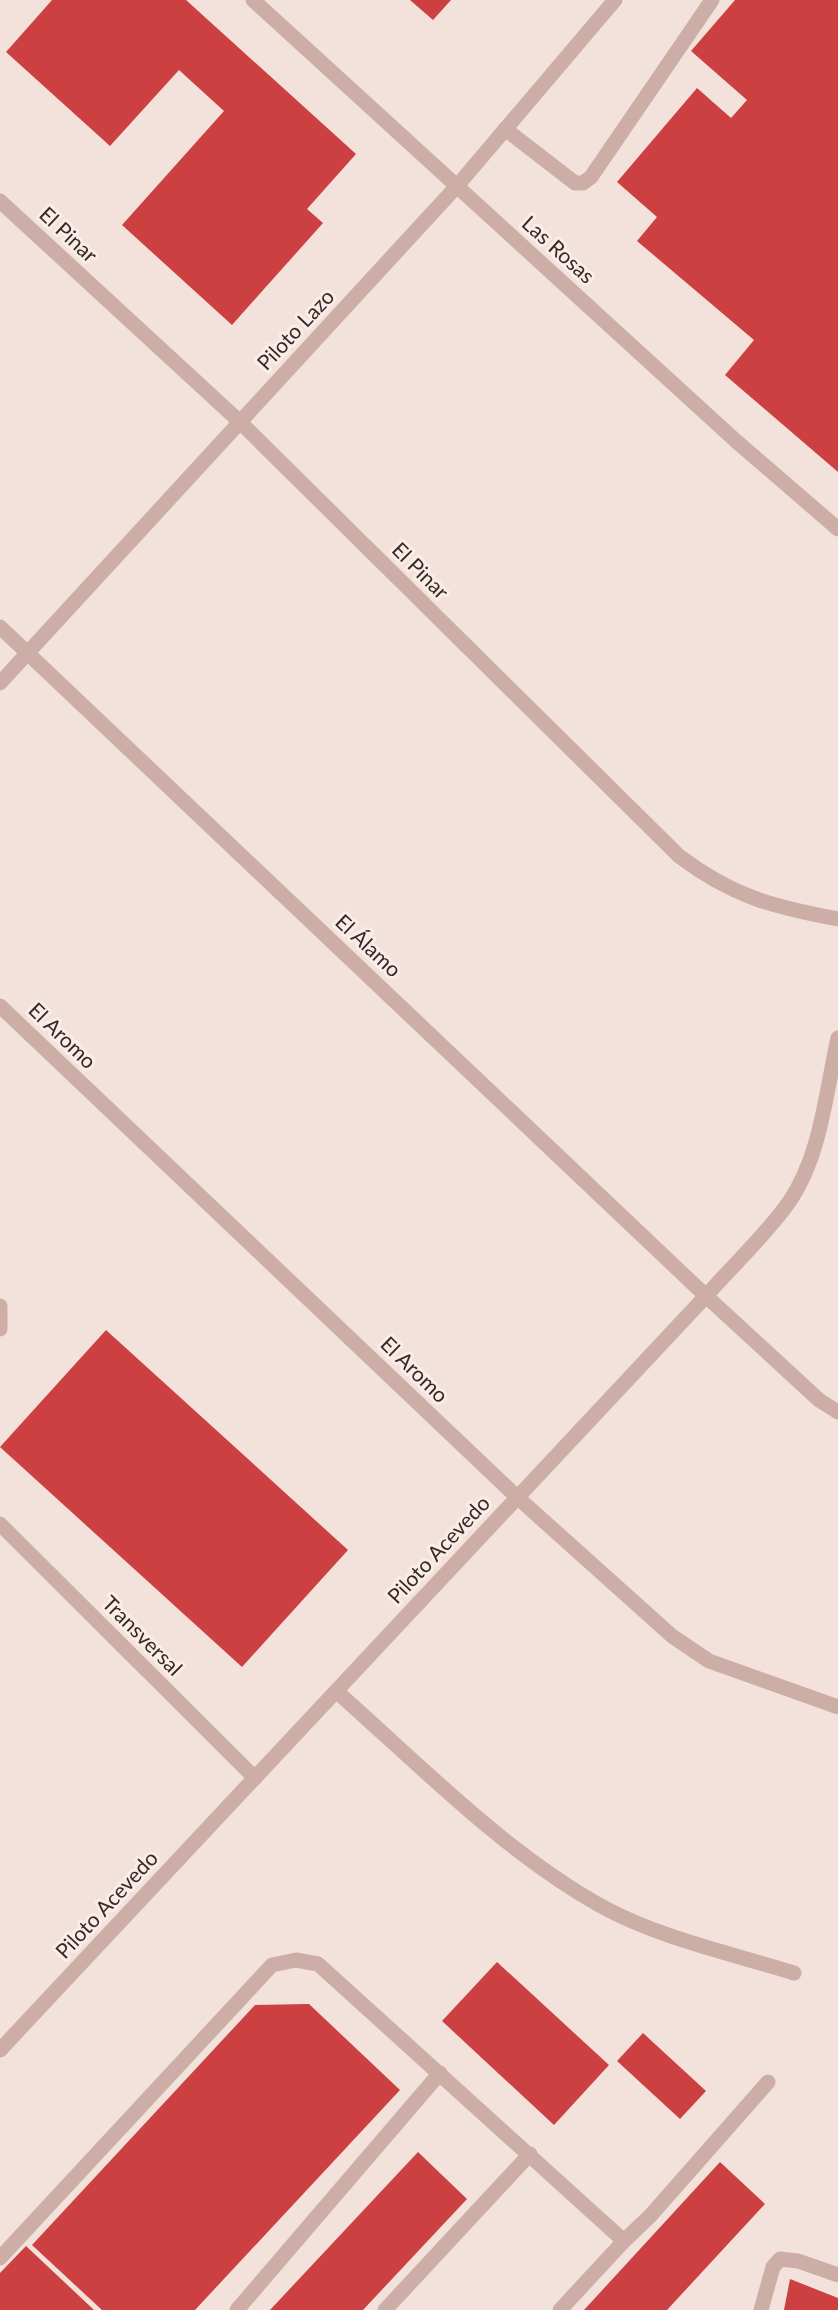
<svg xmlns="http://www.w3.org/2000/svg" width="838" height="2310" viewBox="0 0 838 2310" font-family="Lato,sans-serif">
  <rect width="100%" height="100%" fill="#f3e2db"/>
  <path fill="#cc4041" d="M52,0H186L356,154L307,209L323,223L232,325L122,225L224,111L179,70L110,146L6,52Z
    M410,0H451L433,20Z
    M735,0H838V472L725,375L754,340L637,241L657,217L617,182L697,88L731,118L747,100L691,51Z
    M106,1330L348,1550L242,1667L0,1447Z
    M497,1962L609,2065L554,2125L442,2021Z
    M309,2004L400,2090L195,2310H102L32,2245L255,2005Z
    M643,2033L706,2091L680,2119L617,2061Z
    M418,2152L467,2199L363,2310H270Z
    M720,2162L765,2204L667,2310H584Z
    M26,2246L94,2310H0V2273Z
    M790,2279L838,2298V2310H784Z"/>
  <g fill="none" stroke-linecap="round" stroke-linejoin="round">
    <path stroke="#ccaea6" stroke-width="15" d="M505,129L575,183H583L591,177L712,0
      M0,1306V1329
      M0,1524L255,1778
      M0,2258L272,1965L296,1960L318,1964L624,2241L651,2215L768,2082
      M237,2310L440,2073
      M385,2310L530,2154
      M560,2310L624,2241
      M761,2310L773,2267L780,2259L798,2261L838,2275"/>
    <path stroke="#ccaea6" stroke-width="15" d="M253,0L736,441L838,529
      M0,201L240,422L679,856C733,897 774,907 838,919
      M0,627L706,1296L819,1400L838,1412
      M0,683L457,186L615,0
      M0,1006L517,1497L672,1636L709,1661L838,1707
      M336,1691C420,1765 503,1851 601,1906C659,1938 730,1953 794,1973
      M0,2050L706,1296C733,1265 766,1235 789,1202C821,1156 826,1091 838,1038"/>
  </g>
  <g text-anchor="middle" stroke-width="6" stroke-linejoin="round" paint-order="stroke">
    <g font-size="21" fill="#382928" stroke="#faede8">
      <text transform="translate(68 235) rotate(43)" y="7">El Pinar</text>
      <text transform="translate(558 250) rotate(42)" y="7">Las Rosas</text>
      <text transform="translate(296 330) rotate(-47)" y="7">Piloto Lazo</text>
      <text transform="translate(420 571) rotate(45)" y="7">El Pinar</text>
      <text transform="translate(368 946) rotate(43)" y="7">El Álamo</text>
      <text transform="translate(62 1036) rotate(44)" y="7">El Aromo</text>
      <text transform="translate(414 1370) rotate(44)" y="7">El Aromo</text>
      <text transform="translate(439 1550) rotate(-47)" y="7">Piloto Acevedo</text>
      <text transform="translate(142 1636) rotate(45)" y="7">Transversal</text>
      <text transform="translate(107 1905) rotate(-47)" y="7">Piloto Acevedo</text>
    </g>
  </g>
</svg>
